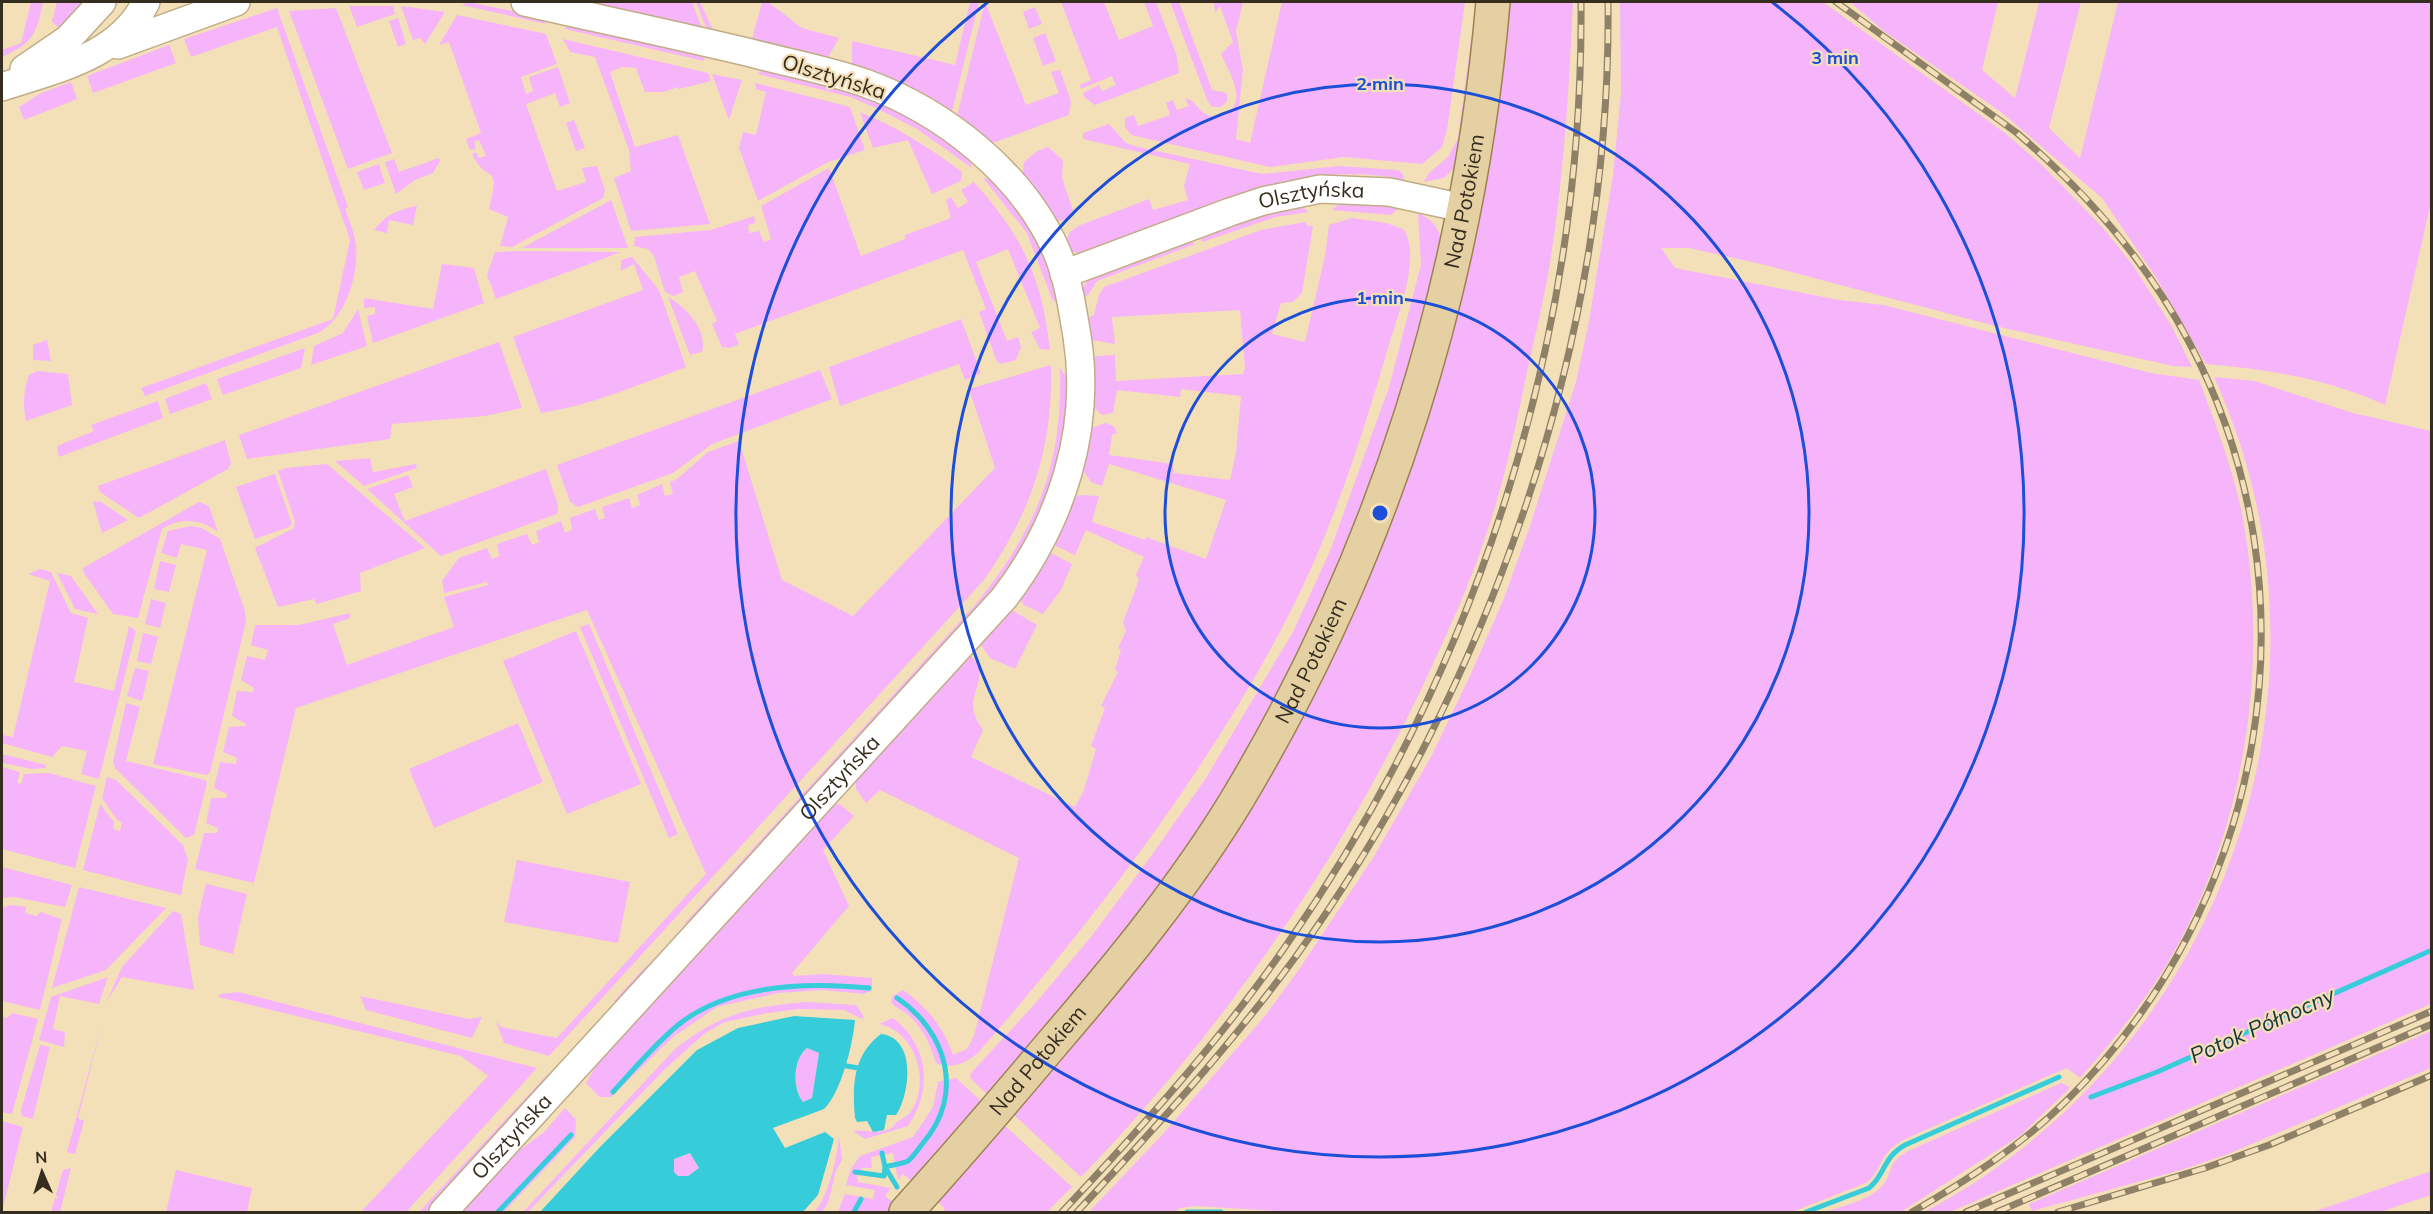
<svg xmlns="http://www.w3.org/2000/svg" width="2433" height="1214" viewBox="0 0 2433 1214" font-family="Mulish,sans-serif">
  <rect width="100%" height="100%" fill="#f4e0b8"/>
  <path fill="#f6b4fa" d="M31,2H43C36,35 34,42 2,57V50L21,43Z
    M57,2H91L62,32L52,21Z
    M468,2L543,17L546,24L462,5Z
    M576,2H692L704,33Z
    M696,2H700L713,30L752,39L762,2H768L802,28L839,38L826,61L708,33Z
    M970,2H979L951,116L852,68V41L955,65Z
    M985,2L1026,105L1059,93L1051,72L1060,70L1071,101L1069,115L990,144L956,120Z
    M1061,2H1104L1119,40L1153,26L1144,2H1156L1177,56L1179,73L1095,105L1085,98L1083,93L1099,85L1102,91L1116,85L1112,76L1081,89L1080,85L1091,80Z
    M1170,2H1179L1212,90L1227,93V101L1221,107H1212L1208,102Z
    M1214,2H1243L1236,31L1243,70L1236,139L1250,143L1282,2H1465L1447,130L1442,147L1422,164L1344,157L1270,167L1131,135L1125,127V118L1134,115L1138,126L1170,115L1166,103L1173,100L1177,110L1189,106L1185,98C1196,100 1198,111 1208,115C1215,118 1224,117 1230,111C1246,97 1228,70 1221,54L1233,42L1220,6L1215,13Z
    M1476,2H1482L1457,165L1444,178L1424,182L1429,173L1448,157L1458,138Z
    M1505,2H1573C1569,89 1564,176 1550,263C1544,300 1535,336 1527,372C1516,425 1505,480 1487,532C1471,582 1449,629 1427,677C1340,862 1223,1030 1081,1177L1011,1112L1087,1023L1371,565Z
    M1620,2H1823L2005,133L2043,166L2103,228L2132,264L2171,325L2192,367L2173,366L1995,326L1765,265L1689,248H1661L1675,268L1839,300L1883,305L2151,373L2199,380C2216,425 2234,471 2243,519C2267,652 2249,800 2189,923C2162,980 2122,1031 2080,1078L2067,1068L2057,1072L1903,1140C1877,1155 1883,1171 1866,1183L1792,1212H1294L1196,1206L1180,1208L1174,1212H1089L1162,1135L1264,1017L1298,971L1373,858L1432,755L1469,678L1503,601L1529,529L1576,382L1589,321L1613,175L1621,93Z
    M1850,2H1998L1982,70L2015,98L2039,2H2081L2049,128L2080,158L2118,2H2431V202L2385,405C2328,379 2268,369 2206,364L2155,276L2102,198L2001,112L1885,32Z
    M349,6H393L395,14L357,27Z
    M401,6L445,12L425,44L420,38L413,40Z
    M1035,7L1042,24L1029,29L1023,12Z
    M277,8L348,207L345,209C349,220 355,234 356,246C359,275 345,320 318,333L145,396L141,388L333,319L350,240L277,27L191,57L184,39Z
    M336,8L392,153L348,169L289,11Z
    M457,15L546,34L557,64L521,77L526,94L533,91L529,77L558,67L570,103L560,107L555,93L526,104L557,191L586,182L582,168L597,166L605,190L603,198L512,247L500,246L508,217L489,209C501,159 488,187 472,154L476,152L479,158L486,156L479,140L474,142L476,149L470,150L466,139L481,133L449,42L439,45Z
    M398,18L406,44L398,47L389,21Z
    M568,23L705,54L704,61L565,29Z
    M1045,33L1056,61L1043,66L1033,38Z
    M563,39L708,73L711,81L679,89L678,87L663,92H645L636,68L622,67L610,72L635,147L678,135L710,224L631,231L614,178L631,171L629,150L595,57L570,52Z
    M169,45L176,63L93,93L87,76Z
    M763,67C831,85 895,102 952,145C960,152 972,157 972,168L917,129L876,108L850,97L758,74Z
    M712,74L742,80L729,120Z
    M71,82L77,99L24,120L19,107L41,93Z
    M755,83L850,107L865,150L828,162L758,201L739,148L743,132L756,135L766,92L756,89Z
    M860,112C897,127 930,148 962,172L961,181L932,194L908,140L873,148Z
    M574,120L585,148L576,151L566,123Z
    M1109,124L1126,143L1138,147L1262,174L1339,166L1398,170L1403,174L1404,180C1366,172 1330,173 1292,180L1082,256L1072,251L1065,243L1070,232L1078,226L1149,199L1153,210L1188,200L1184,186L1190,164L1083,139V133Z
    M1048,147L1063,160L1062,178L1073,210C1069,218 1064,221 1055,221L1022,176L1024,162L1037,151Z
    M439,158L440,161L433,173L415,180L396,194L385,162L394,159L399,172Z
    M379,164L385,183L364,190L357,172Z
    M829,168L861,256L905,239V235L951,218L946,200L951,197L958,208L968,202L961,190L974,182C1023,237 1042,277 1050,350L1040,349L1031,332L1040,328L1008,249L976,262L1007,341L1018,337L1021,347L1016,360L1002,364L997,362L979,312L986,309L963,250L735,334L739,344L730,348L722,347L712,324L717,321L695,271L679,277L683,292L674,296L665,292L654,256L648,249L634,246L635,237L711,230L754,216L755,223L748,225L749,233L759,231L764,242L771,239L761,206Z
    M983,178L994,180L1028,221L1049,263L1059,304L1052,299L1027,233Z
    M611,200L628,248H522Z
    M1340,203H1368L1398,209L1391,215L1332,210Z
    M417,206L413,225L389,220L387,233L374,230C386,215 398,209 417,206Z
    M1301,207L1309,212L1276,217L1202,242L1201,239L1204,233L1253,216Z
    M1418,213C1432,219 1440,228 1441,243L1402,400L1314,633L1184,862L916,1185L903,1174L898,1180L893,1153L871,1157L872,1168H862L857,1175L858,1182L891,1188L885,1196L895,1204L891,1212H838L845,1194L873,1199L875,1190L846,1185L851,1169L860,1156L913,1137L933,1107L938,1082L956,1078L981,1101L987,1094L970,1078L971,1073L1034,1005L1091,937L1149,859L1206,778L1293,632L1330,551L1389,387L1421,265Z
    M1352,218L1386,223L1403,229C1423,254 1396,320 1388,348C1360,444 1329,540 1282,628C1200,782 1092,922 978,1053C966,1063 951,1070 936,1063C931,1045 921,1025 906,1013C900,1009 895,1008 891,1002L893,996L903,990C927,1007 943,1026 953,1055L967,1049L974,1036L1019,858L880,790L866,803L856,789V779L970,654L980,668C979,698 963,701 983,730L971,757L1075,807L1084,790L1096,749L1091,746L1105,708L1101,706L1118,672L1115,670L1121,650L1118,648L1126,631L1123,622L1139,580L1136,575L1144,557L1086,530L1075,555L1056,546L1055,542L1073,500L1079,495L1099,496L1092,522L1145,540L1146,537L1206,559L1226,500L1109,464L1102,486L1091,482L1084,472L1089,429L1105,423L1114,426L1117,433L1112,435L1109,455L1173,464V473L1230,480L1236,452L1241,396L1181,389L1180,397L1117,390L1113,413L1102,415L1091,405L1090,363L1096,356L1115,355L1116,381L1243,374L1245,369L1240,310L1112,317L1115,344L1091,340L1089,317L1094,315L1099,295L1104,287L1261,230L1305,222L1308,226H1313L1302,293L1293,302L1281,303L1272,334L1305,342L1325,256L1329,225Z
    M1188,239L1195,244L1097,281L1088,295L1083,298L1082,290L1089,277Z
    M519,251L621,252L496,299L487,275L495,252Z
    M632,257L659,290L686,367C638,385 592,405 541,413L513,337L643,290L634,264L621,271V260Z
    M442,264L474,268L484,303L373,343L367,316L375,314V307L364,308V298L433,309Z
    M668,297C686,307 708,330 702,352L690,355Z
    M358,309L367,346L311,365L314,346L343,333Z
    M961,319L981,373L965,380L959,364L840,406L829,367Z
    M47,340L51,361L33,360V345Z
    M499,342L522,408L485,416L392,424L390,439L247,459L239,435Z
    M305,348L301,368L223,395L217,379Z
    M1051,365C1053,449 1032,511 984,580L549,1056L504,1043L496,1021L501,1027L557,1038L706,874L587,610L296,708L254,883L195,869L204,833H217L218,828L206,823L211,798H226L227,794L214,788L220,762L236,764L237,758L223,752L229,727L245,726L246,724L232,716L237,691L253,692L254,688L241,680L247,656L265,660L268,650L251,645L255,625H299L350,613V618L333,624L347,665L454,627L444,597L488,585L487,582L444,593L442,581L459,558L487,548L492,559L499,556L497,544L527,534L532,545L539,542L536,531L561,521L565,533L572,530L570,518L595,509L599,520L605,518L602,507L629,498L632,508L640,505L637,495L662,484L665,496L673,494L670,482L677,479L708,452L739,441L782,580L853,616L995,468L969,389Z
    M1060,368L1068,379L1069,398L1060,461L1040,517L1003,582L711,904L681,927L648,964L633,989L622,1000L613,1002L975,605C1036,530 1063,466 1060,368Z
    M820,370L832,399L712,444L673,473L578,507L570,502L557,465Z
    M37,371L68,374L72,405L26,421C23,404 23,392 29,375Z
    M2214,377L2254,381L2353,413L2431,431V1004L1950,1212H1924C2222,1056 2355,685 2214,377Z
    M206,383L212,399L170,414L165,399Z
    M158,401L163,418L59,457L57,446L94,431L91,425Z
    M225,440L231,463L228,469L139,518L100,492L98,486Z
    M370,458L373,472L416,464L417,468L364,486L335,461Z
    M327,464L425,548L360,573L361,591L317,604L314,599L278,607L255,548L294,528L295,522L278,471L286,468Z
    M546,469L558,505L557,514L441,556L367,489L408,475L413,487L394,494L405,521Z
    M275,474L292,524L289,527L255,539L236,487Z
    M93,501L101,502L128,520L102,533Z
    M199,502L209,506L218,532C200,519 182,517 162,529L138,618L113,614L84,573L83,568Z
    M191,526L202,528L220,539L245,611L246,621L210,773L206,775L153,764L207,550L181,544L177,558L161,553L168,531Z
    M1051,553L1072,564L1061,590L1043,614L1024,605L1019,597Z
    M160,561L176,565L169,592L154,589Z
    M40,569L51,572L71,613L88,618L74,682L114,691L129,626L136,631L99,779L81,774L87,751L62,746L52,757L2,743V735L13,737L50,581L28,574Z
    M57,573L71,576L98,614L75,609Z
    M151,599L166,603L160,628L145,624Z
    M1012,610L1037,625L1015,669L990,658L979,642Z
    M589,624L678,834L669,838L580,627Z
    M576,631L641,784L567,814L503,661Z
    M143,633L158,637L151,664L137,661Z
    M135,668L149,671L142,701L127,696Z
    M126,703L140,707L126,761L205,780L207,783L194,835L186,838L115,768L113,762Z
    M518,723L543,782L434,828L409,769Z
    M2,754L46,765V768L32,769L2,763Z
    M2,767L20,772L17,783L21,784L24,774L49,773L96,786L75,868L2,849Z
    M107,777L116,780L183,845L188,859L181,895L83,870L100,804L114,822L113,829L120,831L122,822L117,820L102,798Z
    M834,803L841,805L854,816L823,850L849,906L792,973L794,976L823,974L872,978V990L864,994L823,990L778,993L717,1007L673,1037L611,1097H600L586,1083L597,1064Z
    M517,860L630,882L618,943L504,922Z
    M2,867L72,885L65,907L14,897L2,898Z
    M206,884L247,894L233,954L200,945L198,917Z
    M79,887L166,908L106,970L52,988Z
    M10,905L26,907L25,913L37,916L40,912L62,919L40,1010L2,1001V908Z
    M173,911L181,914L194,990L122,977L106,1003L122,967Z
    M108,977L99,1004L60,996L53,1029L65,1032L64,1047L39,1040L51,997Z
    M238,992L537,1068L406,1212H361L488,1076L461,1056L218,997L221,994Z
    M360,996L469,1019L482,1017L472,1038L366,1010Z
    M807,1002L856,1005L864,1017L862,1019L844,1010L799,1009L767,1013L725,1022L705,1033L664,1070L528,1212H523L675,1049C719,1014 752,1006 807,1002Z
    M12,1013L38,1019L12,1114L2,1112V1017L7,1018Z
    M893,1018C929,1045 933,1091 908,1126L865,1139L853,1131C865,1130 877,1134 890,1129C894,1127 892,1127 896,1123C902,1118 909,1116 913,1108C930,1077 914,1031 879,1024Z
    M103,1020L78,1118L84,1121L75,1154L67,1152Z
    M2431,1031V1068L2228,1154L2181,1170L2032,1211L2029,1204Z
    M40,1045L50,1047L33,1119L22,1116L21,1110Z
    M807,1048L819,1053L812,1098L803,1102C793,1087 793,1060 807,1048Z
    M547,1075L551,1079L429,1212H419Z
    M2061,1083L2070,1087L2068,1090L2021,1135L1901,1212H1825C1842,1206 1868,1201 1881,1187C1894,1174 1885,1164 1908,1151Z
    M565,1108L576,1120L575,1137L504,1212H461L511,1157L544,1132Z
    M2,1121L23,1127L2,1212Z
    M1002,1123L1072,1187L1047,1212H943L945,1208L935,1200Z
    M839,1136L842,1160L836,1171L828,1203L822,1212H814C829,1196 837,1158 839,1136Z
    M690,1153L699,1168L688,1176H678L674,1172V1159Z
    M71,1168L60,1212H51L63,1170Z
    M176,1170L252,1188L247,1212H166Z
    M2431,1171V1195L2380,1212H2313Z"/>
  <path fill="#37ccda" fill-rule="evenodd" d="M794,1016L855,1020C853,1044 841,1093 824,1109L773,1128L785,1148L825,1132L834,1139L818,1195L803,1212H540L600,1147L697,1050L738,1028ZM807,1048L819,1053L812,1098L803,1102C792,1088 793,1059 807,1048ZM690,1153L699,1168L688,1176H678L674,1172V1159Z
    M881,1034C917,1038 910,1094 896,1115H887L884,1130L873,1132L867,1121L857,1122L855,1118C852,1086 853,1055 881,1034Z"/>
  <g fill="none" stroke-linecap="round" stroke-linejoin="round">
    <path stroke="#37ccda" stroke-width="5" d="M841,1065L864,1069
      M613,1092C634,1069 654,1045 678,1025C729,984 807,982 869,988
      M2091,1097L2157,1072L2432,950
      M882,1153L885,1167L897,1187
      M855,1172L884,1176L885,1167C892,1165 902,1164 908,1161C913,1157 919,1148 923,1143C965,1095 947,1031 897,998
      M498,1212L571,1135
      M854,1212L861,1199
      M1187,1212H1221
      M1806,1212L1869,1188C1886,1174 1882,1158 1905,1145L2059,1077"/>
    <g stroke="#c0ad86" stroke-width="30">
      <g id="minor">
        <path d="M118,45L236,2"/>
        <path d="M24,69L68,39L102,2"/>
        <path d="M2,87C56,69 119,57 146,2"/>
        <path id="s1" d="M1064,274L1230,212L1263,201L1320,189L1389,192L1463,208"/>
        <path id="s2" d="M443,1212L1004,598C1061,524 1092,430 1077,336C1072,307 1068,277 1056,250C1022,173 943,111 865,83C828,70 789,63 751,53C676,35 600,19 525,2"/>
      </g>
    </g>
    <g stroke="#9c834e" stroke-width="36">
      <g id="major">
        <path id="s3" d="M906,1212C955,1158 1003,1102 1051,1045C1118,967 1185,886 1238,798C1384,554 1469,284 1493,2"/>
      </g>
    </g>
    <use href="#minor" stroke="#fff" stroke-width="27"/>
    <use href="#major" stroke="#e5d0a4" stroke-width="33"/>
    <g stroke="#8f8167" stroke-width="7">
      <path id="rail" d="M1836,2L2017,133C2087,193 2146,260 2189,342C2322,592 2266,907 2064,1103C2019,1147 1966,1181 1912,1212
        M1062,1212C1141,1128 1219,1042 1285,947C1477,672 1584,338 1581,2
        M1077,1212C1152,1131 1228,1049 1294,959C1490,689 1612,337 1608,2
        M1966,1212L2432,1011
        M1997,1212L2432,1024
        M2058,1212L2205,1168L2269,1145L2432,1075"/>
    </g>
    <use href="#rail" stroke="#f4e0b8" stroke-width="4.5" stroke-dasharray="14" stroke-linecap="butt"/>
  </g>
  <g fill="none" stroke="#1d4ed8" stroke-width="3">
    <circle cx="1380" cy="513" r="215"/>
    <circle cx="1380" cy="513" r="429"/>
    <path d="M1772 2A644 644 0 1 1 988 2"/>
  </g>
  <g text-anchor="middle" stroke-width="4.5" stroke-linejoin="round" paint-order="stroke">
    <g font-size="21" fill="#352d1e" stroke="#f4e0b8">
      <text transform="translate(834 77) rotate(17)" y="7">Olsztyńska</text>
      <text dy="7" stroke="none"><textPath href="#s1" startOffset="261">Olsztyńska</textPath></text>
      <text dy="7" stroke="none"><textPath href="#s3" startOffset="1173">Nad Potokiem</textPath></text>
      <text dy="7" stroke="none"><textPath href="#s3" startOffset="687">Nad Potokiem</textPath></text>
      <text dy="7" stroke="none"><textPath href="#s2" startOffset="588">Olsztyńska</textPath></text>
      <text dy="7" stroke="none"><textPath href="#s3" startOffset="201">Nad Potokiem</textPath></text>
      <text dy="7" stroke="none"><textPath href="#s2" startOffset="102">Olsztyńska</textPath></text>
    </g>
    <g font-size="22" font-style="italic" fill="#1a383b" stroke="#f4e0b8">
      <text transform="translate(2262 1025) rotate(-24)" y="8">Potok Północny</text>
    </g>
  </g>
  <circle cx="1380" cy="513" r="9" fill="#1d4ed8" stroke="#f4e0b8" stroke-width="3"/>
  <g font-size="18" text-anchor="middle" font-weight="bold" fill="#1d4ed8" stroke="#f4e0b8" stroke-width="4.5" stroke-linejoin="round" paint-order="stroke">
    <text x="1835" y="64">3 min</text>
    <text x="1380" y="90">2 min</text>
    <text x="1380" y="304">1 min</text>
  </g>
  <rect width="2433" height="1214" fill="none" stroke="#352d1e" stroke-width="6"/>
  <g transform="translate(42 1172) rotate(357)" stroke="#f4e0b8" stroke-width="4.5" paint-order="stroke">
  <path d="M0-4.5L10 22L0 15L-10 22Z" fill="#352d1e"/>
  <text y="-9" font-size="16" font-weight="bold" text-anchor="middle" fill="#352d1e">N</text>
  </g>
</svg>
